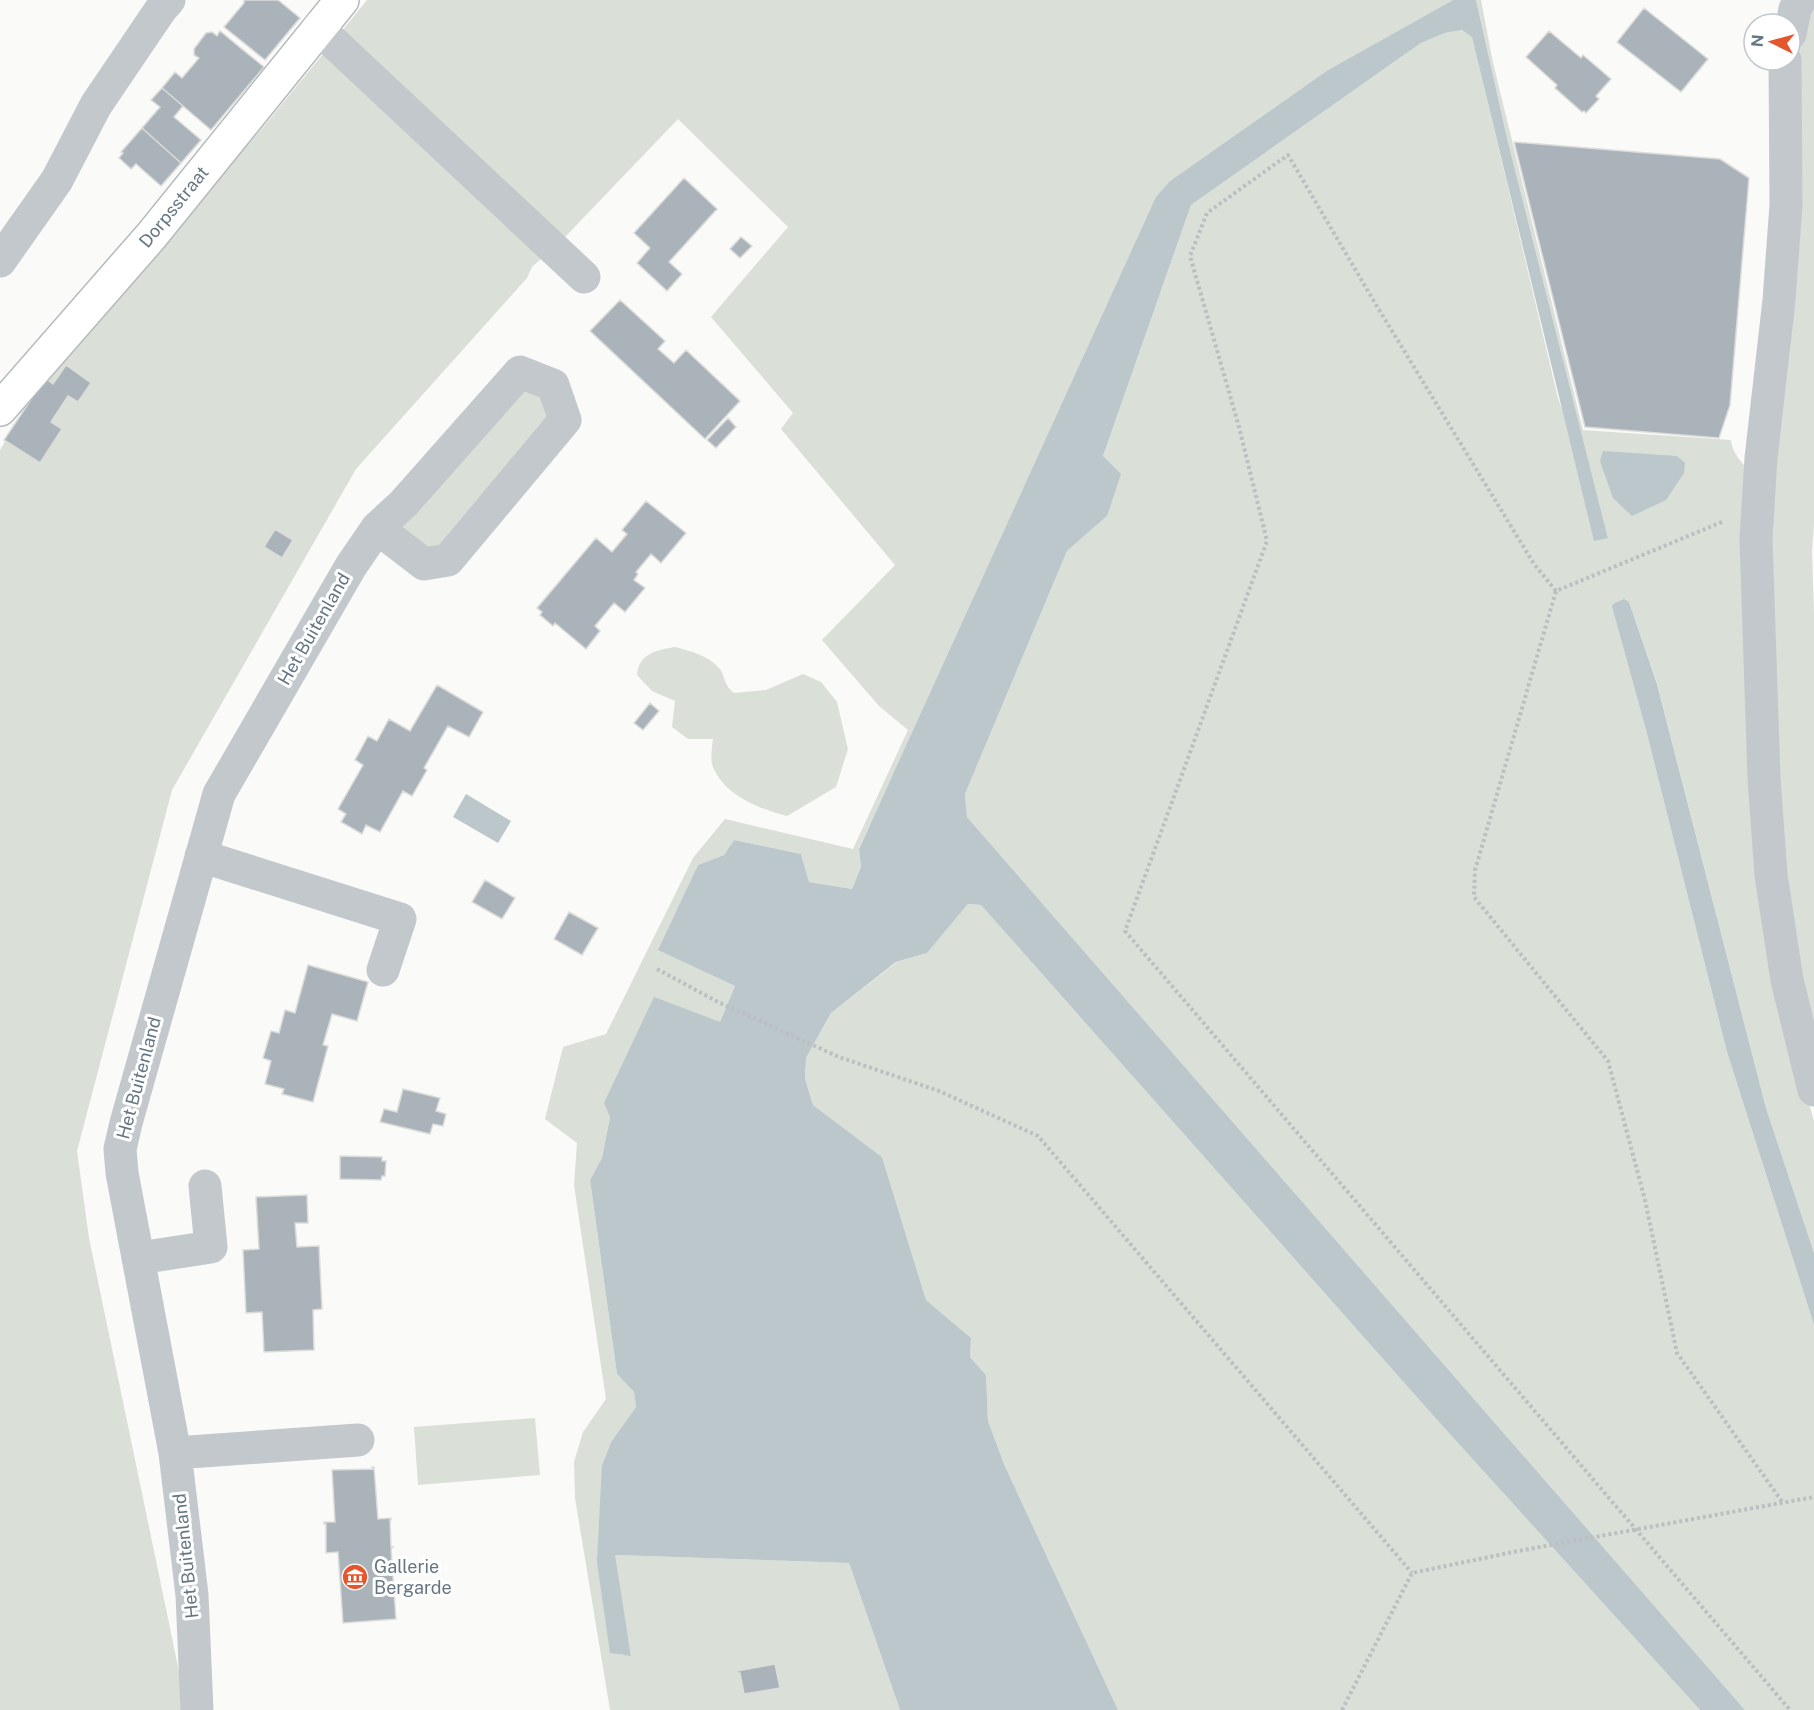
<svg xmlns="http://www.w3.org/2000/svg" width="1814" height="1710" viewBox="0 0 1814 1710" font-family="'Public Sans',sans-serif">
  <rect width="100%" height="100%" fill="#fafaf8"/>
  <path fill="#dadfd7" d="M367,0H1453L1328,70L1170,181L859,848L861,867L852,889L809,882L801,854L734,840L724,855L698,865L659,950L735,986L720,1022L604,1102L610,1117L602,1158L590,1180L617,1374L634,1392L636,1407L611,1442L602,1465L620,1655H631L614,1555L849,1563L900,1710H610L575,1498L574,1462L583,1432L606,1399L574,1185L577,1143L545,1119L563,1047L606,1034L693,858L725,819L853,849L908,730L879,706L822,640L895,565L781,429L793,413L711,317L788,227L678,119L566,236L532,267L527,278L356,469L172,790L77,1151L89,1238L187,1710H0V450L42,380L260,131Z
    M1476,0H1481L1493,63L1583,430L1731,440C1732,454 1743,463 1751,474L1793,1047L1814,1121V1253L1766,1108L1657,683L1629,602L1612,607L1646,730L1727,1052L1814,1325V1710H1745L967,817L965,794L1067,551L1107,516L1103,456L1191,205L1421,43L1445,33L1462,30L1472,36L1558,398L1608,538L1508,142Z
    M1814,0V524L1812,551L1814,615V1050L1780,878L1761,591L1793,59Z
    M516,389L541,393L550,424L440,550L405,542L401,519Z
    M675,647C690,651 708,655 719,668C726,676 722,683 734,693L766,690L803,674L821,682L837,702L848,749L836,787L787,816C760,809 725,796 713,767C710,760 712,747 713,739H688L672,727L675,701L652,691L637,675C639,653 657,650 675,647Z
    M968,904L981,905L1438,1421L1700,1710H1118L1004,1464L988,1421L986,1375L970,1357L971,1338L926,1300L882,1157L813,1105L805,1079L806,1058L831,1013L897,962L927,953Z
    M535,1418L540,1475L418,1485L414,1427Z"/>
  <path fill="#bbc7cb" d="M1453,0H1476L1508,142L1608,538L1594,541L1472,37L1462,30L1445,33L1421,43L1191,205L1103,456L1121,474L1107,516L1067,551L965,794L967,817L1745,1710H1700L1438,1421L981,905L968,904L927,953L896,962L831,1013L806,1058L805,1079L813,1105L882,1157L926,1300L971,1338L970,1357L986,1375L988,1421L1004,1464L1118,1710H900L849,1563L615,1555L631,1656L610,1653L597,1562L602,1465L611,1442L636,1407L634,1392L617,1374L590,1180L602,1158L610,1117L604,1103L654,997L720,1022L735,986L658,950L698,865L724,855L734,840L801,854L809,882L852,889L861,867L859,849L1156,197L1170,181L1328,70Z
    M1603,451L1677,456L1685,463L1684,473L1666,500L1632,516L1613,498L1600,461Z
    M1624,599L1629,602L1657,684L1766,1108L1814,1253V1325L1727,1052L1646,730L1612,607L1613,604Z
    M466,794L511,821L498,843L453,817Z"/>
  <path fill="#aab3b9" stroke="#dcdcda" stroke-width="1.5" d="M244,0H278L300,18L265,60L224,27L244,3Z
    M1644,8L1708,59L1681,92L1617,42Z
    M220,31L264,67L211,130L162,88L175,72L182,78L199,58L194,55V49L206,33L212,32L217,36Z
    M1549,31L1581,58L1583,55L1611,79L1596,96L1599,99L1586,113L1584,111L1582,112L1555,88L1557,85L1526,57Z
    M162,88L183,106L174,117L201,140L181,163L142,128L160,107L151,100Z
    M142,128L181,163L161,186L136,164L131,169L119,158L123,153L121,152Z
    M1514,142L1720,159L1749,178L1730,405L1719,438L1585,427Z
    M684,178L717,209L669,262L682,274L667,291L637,263L650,248L634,233Z
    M741,237L752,246L740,258L730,249Z
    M620,300L665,341L658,349L674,363L686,350L740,401L705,439L590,331Z
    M66,365L91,383L78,402L68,396L51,422L62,429L40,463L4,440L44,380L45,378L53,384Z
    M728,418L736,427L716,448L707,440Z
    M646,501L686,533L661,563L651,554L636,572L638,574L634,580L645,588L625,612L614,603L595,626L600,631L586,649L555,623L553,626L540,615L542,612L537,608L596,538L612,552L627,534L622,530Z
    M275,529L293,540L282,558L264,547Z
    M437,685L483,712L469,737L448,726L424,768L427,770L412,796L403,791L380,832L366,825L362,834L341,822L346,814L338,809L363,765L355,760L368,736L377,741L389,719L410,731Z
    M650,703L659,711L643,730L634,723Z
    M485,880L515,898L502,919L472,902Z
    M569,912L598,928L582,955L554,939Z
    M308,965L368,982L357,1021L332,1014L323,1045L328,1046L313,1102L282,1094L284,1089L265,1084L271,1061L263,1058L271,1031L279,1033L285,1010L295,1013Z
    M403,1089L440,1098L436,1111L446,1114L443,1126L433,1124L430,1134L380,1122L384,1109L397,1112Z
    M340,1156L382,1157V1161H386L385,1176H382L381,1180L340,1179Z
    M307,1195L308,1223H295L297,1247L319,1246L322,1309L313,1310L314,1350L264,1352L262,1312L246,1313L243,1250L259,1249L256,1197Z
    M372,1467H374L378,1519L391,1518V1520H390L391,1547H393L391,1549L396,1619L343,1623L338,1552L326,1553V1524H324V1522H335L332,1470L373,1469Z
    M775,1664L780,1688L744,1694L740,1673H738L737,1671Z"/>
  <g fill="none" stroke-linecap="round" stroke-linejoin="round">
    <g stroke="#b5babe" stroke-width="36">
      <path id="major" d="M0,409L152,235L342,0"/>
    </g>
    <path stroke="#bbbfc2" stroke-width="4" stroke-dasharray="3 3" stroke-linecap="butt" d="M1722,522L1556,591L1475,870L1474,897L1608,1061L1645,1200L1677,1353L1783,1503
      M1556,591L1534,564L1375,303L1288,155L1207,213L1190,256L1239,427L1267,541L1125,931L1790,1710
      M657,969L718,1002L839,1057L939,1091L1038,1136L1412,1573
      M1342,1710L1412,1573L1518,1551L1814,1497"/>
    <path stroke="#c3c8cc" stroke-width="33" d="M318,28L584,277
      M1790,34L1795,9L1800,0
      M1785,60L1786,205L1779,300L1761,458L1756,539L1764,778L1771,875L1787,980L1814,1090
      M0,261L57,180L96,105L161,9L169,0
      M201,856L400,919L383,970
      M139,1258L211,1247L205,1186
      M175,1453L358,1440
      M197,1710L192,1595L175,1453L122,1173L120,1149L126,1123L219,794L351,566L377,528L404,503L520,372L553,385L565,420L448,560L424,564L377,528"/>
    <use href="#major" stroke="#fff" stroke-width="33"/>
  </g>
  <defs>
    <g id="museum-disc" transform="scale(1.35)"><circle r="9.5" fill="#e4572e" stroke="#fff"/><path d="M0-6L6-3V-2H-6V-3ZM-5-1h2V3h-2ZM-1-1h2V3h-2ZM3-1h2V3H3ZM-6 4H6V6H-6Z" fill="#fff"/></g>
  </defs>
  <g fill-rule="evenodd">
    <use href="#museum-disc" x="355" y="1577"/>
  </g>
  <g text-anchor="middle" stroke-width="6" stroke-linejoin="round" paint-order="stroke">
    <g font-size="18" fill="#657683" stroke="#fff">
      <text transform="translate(174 207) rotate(-51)" y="6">Dorpsstraat</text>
      <text transform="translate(314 629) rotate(-60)" y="6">Het Buitenland</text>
      <text transform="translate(139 1078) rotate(-75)" y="6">Het Buitenland</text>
      <text transform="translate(186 1556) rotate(-96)" y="6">Het Buitenland</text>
    </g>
    <g font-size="18" fill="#657683" stroke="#fff" text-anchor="start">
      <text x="374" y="1573">Gallerie<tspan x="374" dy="21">Bergarde</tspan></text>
    </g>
  </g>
  <g transform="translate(1772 42) rotate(275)"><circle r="28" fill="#ffffff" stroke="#c1c8cd" stroke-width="1.5"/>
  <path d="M0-4.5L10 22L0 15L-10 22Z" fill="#e4572e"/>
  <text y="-9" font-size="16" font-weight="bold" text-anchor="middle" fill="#657683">N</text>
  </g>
</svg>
